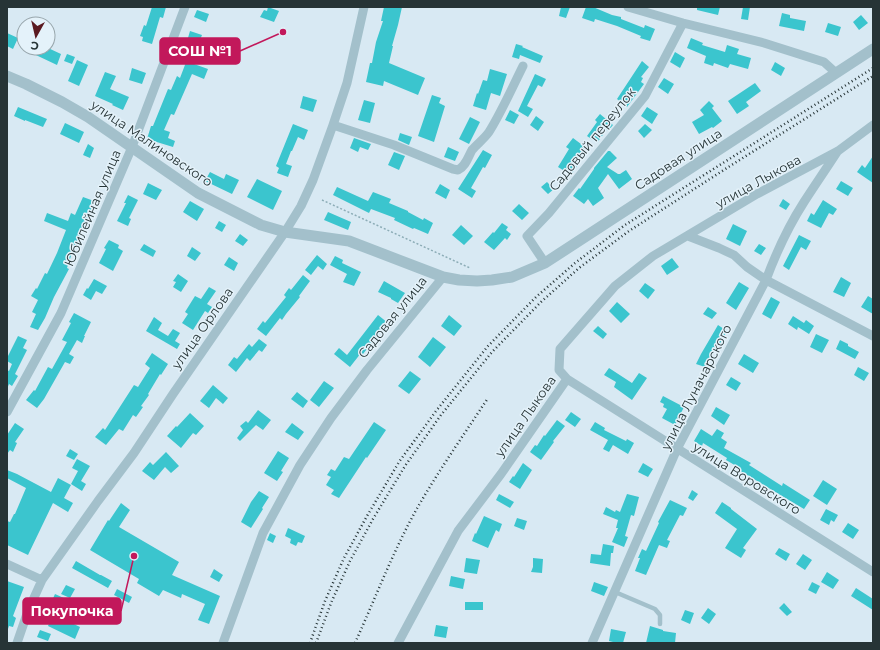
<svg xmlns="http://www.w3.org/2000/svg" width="880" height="650" viewBox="0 0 880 650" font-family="Montserrat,sans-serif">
  <rect width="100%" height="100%" fill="#d8e9f3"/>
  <path fill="#3bc5ce" d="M152,7H166L163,18L160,17L152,44L142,41L143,37L140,36L144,25L146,26Z
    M268,7L279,11L274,22L260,17L264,10L267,11Z
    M384,7H402L398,25L392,46H393L389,63L425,78L418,95L384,81L383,86L366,82L370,63H372L376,42L383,21H381Z
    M561,7H570L566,18L559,16Z
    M586,7H593L612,15L621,17V19L644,28L645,25L655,29L650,41L640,38L641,36L617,26L595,19L594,22L582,18Z
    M697,7H720L718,15L697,10Z
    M743,7H750L748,20L741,19Z
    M197,10L209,14L206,22L194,17Z
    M782,13L790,15V18L806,21L804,31L779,26Z
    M861,15L868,23L859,30L853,22Z
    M828,23L841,27L838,36L825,32Z
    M190,31L202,35L196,50L198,51L194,64L208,69L204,79L192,74L174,115L171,114L164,130L170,132L168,138L175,141L173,147L147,139L151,126H153L168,89L171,90L177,76L180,78L188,57L183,55Z
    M7,33L18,38L13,49L7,46Z
    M691,38L703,43L702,45L725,52L727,45L739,49L737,54L751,58L748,69L730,64L728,68L714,63L713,66L704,63L706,56L687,48Z
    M516,44L523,46L522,47L543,56L540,63L520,55L519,59L512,57Z
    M21,48H48L61,54L57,65Z
    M675,52L685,58L680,68L670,62Z
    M67,54L75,57L72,64L64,61Z
    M77,60L88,65L79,86L68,81Z
    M642,61L649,67L641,77L643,78L641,82L644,84L627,107L617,99Z
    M775,62L785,68L781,76L771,70Z
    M132,68L146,73L142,84L129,80Z
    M490,69L507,74L500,96L491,93L486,110L473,106L477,93L478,94L483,80L487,81Z
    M105,72L116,76L110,89L129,97L123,110L112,105L113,104L95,96Z
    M535,74L546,79L542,87L538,85L527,106L533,109L528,117L518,111Z
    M664,78L674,84L668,94L658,87Z
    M755,83L761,91L746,102L749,106L737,114L728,101Z
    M432,95L441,98L439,103L445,106L434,142L418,136Z
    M303,96L317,100L313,112L300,108Z
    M364,100L375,103L370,123L358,120Z
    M709,101L714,106L712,108L722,121L713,128L712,127L699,134L692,122L704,115L700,110Z
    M18,107L47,119L43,127L25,120V121L14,116Z
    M647,107L658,114L652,124L641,116Z
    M510,110L519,115L514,124L505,120Z
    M600,114L613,125L608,131L607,129L597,143L587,136L597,122L595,120Z
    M536,116L544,122L538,131L530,125Z
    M470,117L480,122L469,144L459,139Z
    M65,123L84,132L79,143L60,134Z
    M293,124L308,130L304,140L298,137L292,151H291L286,164L292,166L288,177L277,173L279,168L276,166Z
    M645,124L652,130L644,138L638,131Z
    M400,133L412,137L409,145L398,140Z
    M354,138L371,144L368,150L360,147L358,152L350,148Z
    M573,138L585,147L573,164L577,166L571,175L558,167L569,149L566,147Z
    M88,144L94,148L90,158L83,155Z
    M448,147L459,152L455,161L444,157Z
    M483,150L492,155L485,168L483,167L471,188L476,191L472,198L458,189Z
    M608,151H610L617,158L607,167L618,174H620L626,170L632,179L619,189L608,174L598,188L604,198L593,206L588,199L584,204L573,196L579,188L580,189L594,169V168Z
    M394,152L405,156L399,170L388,165Z
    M873,156V183L857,172L862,165L865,168Z
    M210,172L224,179L226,174L239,180L232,194L205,181Z
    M257,179L282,191L273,210L247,197Z
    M841,181L853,188L848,196L836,189Z
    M547,182L554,189L548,194L541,187Z
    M148,183L162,190L156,200L143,194Z
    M440,184L450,190L446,199L435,193Z
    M337,187L368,201L373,192L391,199L389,203L408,211V212L423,220L424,218L433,223L428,234L414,228L413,229L394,220L395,218L371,209L369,213L333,195Z
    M128,195L138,200L129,218L131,219L128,226L117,221L126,203H124Z
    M83,197L94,201L87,220H88L84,230L82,229L72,253L67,268L69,269L54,297L45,318L38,330L30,327L36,314L32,312L38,300L31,296L36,288L37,289L45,273L47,274L57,253L66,230L44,221L47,213L68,221L71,213L75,215Z
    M783,199L790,204L786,210L779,206Z
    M823,200L837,209L833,215L829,213L821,228L807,221L811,213L814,215Z
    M190,201L204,209L197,221L183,212Z
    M519,204L529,213L522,220L512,211Z
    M328,212L351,222L348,230L324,220Z
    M219,221L226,225L222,232L215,228Z
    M502,223L508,227L506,230L511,234L507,240L505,238L494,250L484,242L493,232L494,233Z
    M733,224L747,231L740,246L726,239Z
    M461,225L473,236L464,245L452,235Z
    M240,234L248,240L243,246L235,241Z
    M799,235L811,241L806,250L801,247L789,270L783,266Z
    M109,240L119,245L118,248L123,251L113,271L99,263L106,249L104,248Z
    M144,244L156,251L153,257L140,250Z
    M759,244L766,248L761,255L754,251Z
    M192,247L201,253L195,261L187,256Z
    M317,255L327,264L323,270L318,266L311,275L305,270Z
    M335,256L343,260L342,263L361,272L354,286L343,282L347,274L330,265Z
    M229,257L238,263L234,271L224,265Z
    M672,258L679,267L667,275L661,266Z
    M178,274L188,281L181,292L173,287L176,282L173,281Z
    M303,275L310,281L299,296L300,297L286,314L282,320L280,318L266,336L257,329L263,321L265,323L286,297L284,295L289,288L291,290Z
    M841,277L851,283L844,297L833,292Z
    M94,279L107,286L102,294L96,291L91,300L83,295L87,288L88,289Z
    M384,281L405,293L398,303L391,299V298L378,292Z
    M739,282L749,288L736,310L726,303Z
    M645,283L655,290L648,299L639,291Z
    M209,287L216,291L207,304L212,307L208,313L205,311L193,330L182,323L188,314L185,312L195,296L201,299Z
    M868,296L873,299V314L861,307Z
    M771,297L780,302L771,319L762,314Z
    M617,302L630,314L621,323L609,311Z
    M708,307L717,313L712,319L703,314Z
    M74,313L91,322L84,336H85L82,343L77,340L69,354L74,357L70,364L65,362L44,399L37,408L26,400L34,390L35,391L48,367L52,369L67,342L62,340L71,323L69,322Z
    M378,315L388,323L382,332L381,331L363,354L361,353L350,367L334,354L339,348L347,355Z
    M449,315L462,326L454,336L441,326Z
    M793,316L804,323L806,320L814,326L809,334L798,327L797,330L788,324Z
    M154,317L162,323L158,330L168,336L173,329L180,333L175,341L180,344L177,349L146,331Z
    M718,325L727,331L719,345L716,351L713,350L705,367L696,364L701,354Z
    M598,326L607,334L603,339L593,331Z
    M816,334L829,340L822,353L810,347Z
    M18,336L27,340L23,348L27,350L15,374L18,376L12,386L9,384L7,389V370L9,371L12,364L7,361V358Z
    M433,337L446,347L430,367L418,357Z
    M259,339L267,345L262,352L259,350L250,361L247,358L236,372L228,365L234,357L237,359L249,344L252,347Z
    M840,340L848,344V346L859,352L855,359L836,349Z
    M152,353L168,364L161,375L160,374L148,394L149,395L141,406L143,407L136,417L133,415L123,431L119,429L106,445L95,437L103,428L105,430L134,385L138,387L150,368L145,364Z
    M744,354L759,363L753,373L738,364Z
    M858,367L869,373L864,381L854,375Z
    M609,368L632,383L639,373L647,378L632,400L614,387L616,382L604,375Z
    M410,371L421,379L409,394L398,386Z
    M731,377L741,383L736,391L726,385Z
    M324,381L334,388L319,407L310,400Z
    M213,385L228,398L223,404L216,398L209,408L200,401Z
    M297,392L308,401L303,408L291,399Z
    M663,396L684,407L675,425L662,418L667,409L663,407L664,404L660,402Z
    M716,407L730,415L724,425L711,416Z
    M258,410L271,420L263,430L256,425L240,441L237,438L243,430L240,426L246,421L248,423Z
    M571,412L581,419L575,427L565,420Z
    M190,413L204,426L196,435L193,433L181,448L167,436L176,426L177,427Z
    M557,420L565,426L553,441L554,442L541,460L530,452L535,445L537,446L544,435L545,436Z
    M374,422L386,430L367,458L366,457L339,498L331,494L334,490L326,485L331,477L327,475L331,469L335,471L344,457L349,459Z
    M595,422L605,428L604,430L626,441L627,439L634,443L628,454L613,445L609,452L603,449L608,440L590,430Z
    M15,423L24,429L15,442L17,443L13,452L10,450L7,454V435Z
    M292,423L304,432L298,440L285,432Z
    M701,429L712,436L717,429L724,433L721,438L727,442L724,448L751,463L749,465L782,486L783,483L810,500L804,509L737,469L738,467L726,460L727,458L703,443L702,446L694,441Z
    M70,449L78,454L74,460L66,456Z
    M278,451L289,458L281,471L283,472L277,481L264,473Z
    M166,452L179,466L171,473L165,467L154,480L142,471L150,462L153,465Z
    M77,459L90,466L81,481L86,484L82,491L71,484L78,471L72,468Z
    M523,463L532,470L520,489L509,482L513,476L514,477Z
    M643,463L653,469L648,477L638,472Z
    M7,470L17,474L51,492L58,478L71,485L64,498L73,503L68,512L53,503L28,555L7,545V521L10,522L14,514H15L26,488L7,478Z
    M823,480L837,489L827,505L813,496Z
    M692,490L698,494L693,501L688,498Z
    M259,491L269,497L262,508L263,509L251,528L241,522L251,502Z
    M499,494L514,502L510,508L496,500Z
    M627,494L639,497L634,516L631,515L625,536L628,537L624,547L612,542L618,528H616L618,520L603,514L606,507L615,512L616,510L620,512Z
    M670,500L687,508L683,516L680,515L667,540L670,541L667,548L659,545L646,575L635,571L640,558H638L642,549L646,551L659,523L658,522Z
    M722,502L731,508V509L757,529L743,548L746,550L741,558L725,548L737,529L715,513Z
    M121,503L130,510L119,527L179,562L172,575L220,596L209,624L198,620L205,604L182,594L181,598L163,590L159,596L137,583L139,579L90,550L108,520L109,521Z
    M826,509L838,515L834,522L831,520L829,525L820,520Z
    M484,516L502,524L499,532L496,530L488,548L472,541L475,533L476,534Z
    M517,518L527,521L524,530L514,526Z
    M848,523L859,530L853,539L842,532Z
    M288,528L305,536L302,543L298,542L296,546L290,543L291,539L285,536Z
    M270,533L276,536L273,543L267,540Z
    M603,544L614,546L613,553H611L610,566L590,563L591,554L601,555Z
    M779,548L790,554L786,561L775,554Z
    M803,554L812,560L805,570L796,564Z
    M466,558L480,560L477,574L464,572Z
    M533,558L543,559L542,573L531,572L533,567Z
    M76,561L100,575H101L112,581L108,588L72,568Z
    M214,569L223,575L219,582L210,577Z
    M827,572L839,580L833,589L821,582Z
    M451,576L465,579L463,589L449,586Z
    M7,581L24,587L13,616L16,618L13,627L9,626L8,629H7Z
    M594,582L608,587L604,596L591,591Z
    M812,582L820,586L816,594L808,590Z
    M66,585L75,589L70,598L61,594Z
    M856,588L873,599V610L851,596Z
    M117,589L132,597L129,603L114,595Z
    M55,594L66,599L60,610L50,605Z
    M465,602H483V610H465Z
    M784,603L792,612L787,616L779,608Z
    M708,608L716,614L709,624L701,618Z
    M685,610L694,613L690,624L681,620Z
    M53,614L80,627L75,639L48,626Z
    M436,625L448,627L446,638L434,636Z
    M650,626L663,630V631L676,633L675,643H646Z
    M611,629L626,632L623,643H617L609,641Z
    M40,630L51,634L48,641L37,637Z"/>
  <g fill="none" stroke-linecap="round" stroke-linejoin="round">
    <path stroke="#8dadb7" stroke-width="1.5" stroke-dasharray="2 2" stroke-linecap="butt" d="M322,200L470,268"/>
    <path stroke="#a3c0cb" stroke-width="4.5" d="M615,592L655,609L660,615V624"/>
    <path stroke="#a3c0cb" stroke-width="9" d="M628,7L683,23L764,43L824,62L836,73
      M333,125L394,145L453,169L458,170C466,166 468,157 472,150C477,144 484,139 489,132C502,111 512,88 523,66
      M873,125L838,151L757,194L653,256L615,286L560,349L559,370L567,379L873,572
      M688,236L719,248L734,255L747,267L766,280L873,336
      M545,263L527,236L549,213L645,96L683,23
      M7,412L61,313L132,147L185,7
      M7,564L42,580
      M17,643L28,611L42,580L98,501L134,453L173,394L285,232L301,206L313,180L333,125L347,83L364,7
      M223,643L263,533L300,465L331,418L367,370L443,277
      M398,643L458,531L501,474L567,379
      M592,643L677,449L766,280C776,253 788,227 804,202C815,185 826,169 837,152"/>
    <path stroke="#a3c0cb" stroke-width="11" d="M7,76L26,84L62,102L88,117L198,193L261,225L285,232L349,241L443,277L459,280L477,281L492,280L512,277L545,263L873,49"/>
    <path stroke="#263436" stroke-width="2.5" stroke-dasharray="1 3" stroke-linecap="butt" d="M310,643L325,601L344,558L367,516L399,462L436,411L488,346L536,297L575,263L625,225L873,68
      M316,643L331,603L350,561L373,519L405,466L441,415L492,352L541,302L579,268L629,231L730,166L873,76
      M355,643C375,599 392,554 415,512C437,473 463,436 488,398"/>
  </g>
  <g text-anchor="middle" stroke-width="3" stroke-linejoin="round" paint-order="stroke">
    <g font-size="13" fill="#263436" stroke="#e4f2fa">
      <text transform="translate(592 139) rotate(-51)" y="5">Садовый переулок</text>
      <text transform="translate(152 143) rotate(34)" y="5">улица Малиновского</text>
      <text transform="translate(678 159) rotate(-33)" y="5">Садовая улица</text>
      <text transform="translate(758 181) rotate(-29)" y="5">улица Лыкова</text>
      <text transform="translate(92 208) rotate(-67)" y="5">Юбилейная улица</text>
      <text transform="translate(392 317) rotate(-51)" y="5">Садовая улица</text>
      <text transform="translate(202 328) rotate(-55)" y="5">улица Орлова</text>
      <text transform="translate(696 387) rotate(-63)" y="5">улица Луначарского</text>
      <text transform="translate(525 416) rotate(-55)" y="5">улица Лыкова</text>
      <text transform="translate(747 478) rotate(32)" y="5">улица Воровского</text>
    </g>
  </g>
  <path fill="none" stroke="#c2185b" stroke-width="1.5" d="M283 32L240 51M134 556L121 611"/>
  <g fill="#c2185b" stroke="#e4f2fa" stroke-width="1.5">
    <circle cx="283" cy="32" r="4"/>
    <circle cx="134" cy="556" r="4"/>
  </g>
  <g fill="#c2185b" stroke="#c2185b" stroke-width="1.5">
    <rect x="160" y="38" width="80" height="26" rx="4"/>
    <rect x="23" y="598" width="98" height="26" rx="4"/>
  </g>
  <g font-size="14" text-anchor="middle" font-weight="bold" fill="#fff">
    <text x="200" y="56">СОШ №1</text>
    <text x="72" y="616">Покупочка</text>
  </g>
  <rect width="880" height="650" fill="none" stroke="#263436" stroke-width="16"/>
  <g transform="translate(36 36) rotate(188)"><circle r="19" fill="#e4f2fa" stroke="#98a6ac"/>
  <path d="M0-3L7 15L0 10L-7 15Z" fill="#5a1920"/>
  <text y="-6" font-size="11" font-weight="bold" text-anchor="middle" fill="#263436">С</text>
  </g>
</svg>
